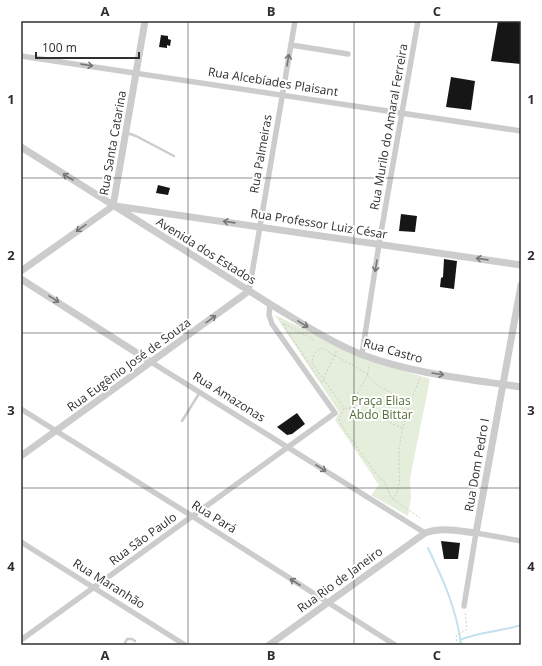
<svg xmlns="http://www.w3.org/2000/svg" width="542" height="666" viewBox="0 0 542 666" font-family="'Open Sans',sans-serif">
  <rect width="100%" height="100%" fill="#fff"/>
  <path fill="#e5eddb" d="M275,315L369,360L430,379L410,478L411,497L408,516L371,495L379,485L335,420L339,413L337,409Z"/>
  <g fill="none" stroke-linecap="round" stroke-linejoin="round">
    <path stroke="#c5e0ef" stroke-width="2" d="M428,548C443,579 457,610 461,645
      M460,640C480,631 501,632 521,625"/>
  </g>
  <path fill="#161616" d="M498,21H521V64L491,61Z
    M161,35L168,36V39L171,40L170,46L167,45V48L159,47Z
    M451,77L475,81L471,110L446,107Z
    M158,185L170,188L168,195L156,193Z
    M401,214L417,216L415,232L399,231Z
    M444,259L457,261L454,289L440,287L441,278L443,277Z
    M297,413L305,424L292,434L287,435L277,427Z
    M441,541L460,543L458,559H444Z"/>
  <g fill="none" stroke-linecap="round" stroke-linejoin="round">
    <path stroke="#ccc" stroke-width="1" stroke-dasharray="2 2" stroke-linecap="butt" d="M314,340L283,323L284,326L322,383
      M322,382L337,350
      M409,405C403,401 397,396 390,392C381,387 372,384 368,374L325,350L320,348C315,351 312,357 312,363L344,408L339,420L344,429L377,475L384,481L392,499C404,488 398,469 399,455C400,429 410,402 420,378
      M345,408L349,409L350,408L375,414L397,426L403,428
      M350,408L368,374L369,364
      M393,499L420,518
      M457,645L456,636L467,629L465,611"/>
    <path stroke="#ccc" stroke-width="2.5" d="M127,133L136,136L174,156
      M182,421L200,392
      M124,645L127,639H132L135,641"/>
    <path stroke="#ccc" stroke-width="5.5" d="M291,45L348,54
      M21,56L521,131
      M249,291L295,21
      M362,354L379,244L418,21
      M151,362L425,533
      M21,409L192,516L395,645
      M21,542L185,645
      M464,606L476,533L521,541
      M21,640L335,413L272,324L269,315L270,304"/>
    <path stroke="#ccc" stroke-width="7" d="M21,147L270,304C300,322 330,342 363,355C414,374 468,379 521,387
      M115,206L521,265
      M21,271L113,206L145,21
      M21,279L151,362
      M21,456L249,291
      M269,645L425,533C442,527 458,531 476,533L521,285"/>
  </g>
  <defs><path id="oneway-shaft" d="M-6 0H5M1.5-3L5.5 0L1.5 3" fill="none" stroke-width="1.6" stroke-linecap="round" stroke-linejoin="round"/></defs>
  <g stroke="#767676">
    <use href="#oneway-shaft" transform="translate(288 60) rotate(-80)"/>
    <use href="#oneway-shaft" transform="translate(87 65) rotate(8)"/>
    <use href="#oneway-shaft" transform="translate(68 177) rotate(-148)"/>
    <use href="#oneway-shaft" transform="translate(229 222) rotate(-172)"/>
    <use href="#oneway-shaft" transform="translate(81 228) rotate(145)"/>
    <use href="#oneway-shaft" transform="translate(482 259) rotate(-172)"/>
    <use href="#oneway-shaft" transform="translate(376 266) rotate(99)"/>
    <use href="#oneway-shaft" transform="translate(54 299) rotate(32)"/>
    <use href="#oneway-shaft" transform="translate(211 319) rotate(-36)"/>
    <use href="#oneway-shaft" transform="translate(303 324) rotate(31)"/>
    <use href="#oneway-shaft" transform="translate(438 374) rotate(9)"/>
    <use href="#oneway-shaft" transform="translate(321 468) rotate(32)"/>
    <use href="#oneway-shaft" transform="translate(295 582) rotate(-147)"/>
  </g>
  <path fill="none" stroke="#2f2f2f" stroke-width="1" stroke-opacity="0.55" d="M188,21V645M354,21V645M21,178H521M21,333H521M21,488H521"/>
  <g text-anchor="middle" stroke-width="4" stroke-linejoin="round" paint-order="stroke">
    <g font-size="12" fill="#2f2f2f" stroke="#fff">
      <text transform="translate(273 82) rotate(9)" y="4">Rua Alcebíades Plaisant</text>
      <text transform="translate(389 127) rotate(-80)" y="4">Rua Murilo do Amaral Ferreira</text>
      <text transform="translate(113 143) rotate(-80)" y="4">Rua Santa Catarina</text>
      <text transform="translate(261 154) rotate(-80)" y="4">Rua Palmeiras</text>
      <text transform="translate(319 224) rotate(9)" y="4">Rua Professor Luiz César</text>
      <text transform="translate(206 251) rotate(32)" y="4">Avenida dos Estados</text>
      <text transform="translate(393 351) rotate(16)" y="4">Rua Castro</text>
      <text transform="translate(129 365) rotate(-36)" y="4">Rua Eugênio José de Souza</text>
      <text transform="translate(229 397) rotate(32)" y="4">Rua Amazonas</text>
      <text transform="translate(477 465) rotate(-80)" y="4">Rua Dom Pedro I</text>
      <text transform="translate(214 517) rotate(32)" y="4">Rua Pará</text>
      <text transform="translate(143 539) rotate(-36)" y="4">Rua São Paulo</text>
      <text transform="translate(340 580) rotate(-36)" y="4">Rua Rio de Janeiro</text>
      <text transform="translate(109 584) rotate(32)" y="4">Rua Maranhão</text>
    </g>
    <g font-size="12" fill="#536f37" stroke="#fff">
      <text x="381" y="405">Praça Elias<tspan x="381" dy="14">Abdo Bittar</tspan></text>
    </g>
  </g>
  <rect width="542" height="666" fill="none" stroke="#ffffff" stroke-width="44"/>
  <path d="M36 52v6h103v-6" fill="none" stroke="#2f2f2f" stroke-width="2"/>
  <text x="42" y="52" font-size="12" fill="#2f2f2f" stroke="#ffffff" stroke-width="3" paint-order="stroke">100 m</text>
  <rect x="22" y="22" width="498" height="622" fill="none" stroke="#2f2f2f" stroke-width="1.5"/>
  <g font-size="13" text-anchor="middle" font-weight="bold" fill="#2f2f2f">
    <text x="105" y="16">A</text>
    <text x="271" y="16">B</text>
    <text x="437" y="16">C</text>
    <text x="11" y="104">1</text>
    <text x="531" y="104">1</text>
    <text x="11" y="260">2</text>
    <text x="531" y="260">2</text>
    <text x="11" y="415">3</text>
    <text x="531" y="415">3</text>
    <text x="11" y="571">4</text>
    <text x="531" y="571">4</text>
    <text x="105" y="660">A</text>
    <text x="271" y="660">B</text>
    <text x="437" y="660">C</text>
  </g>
</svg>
